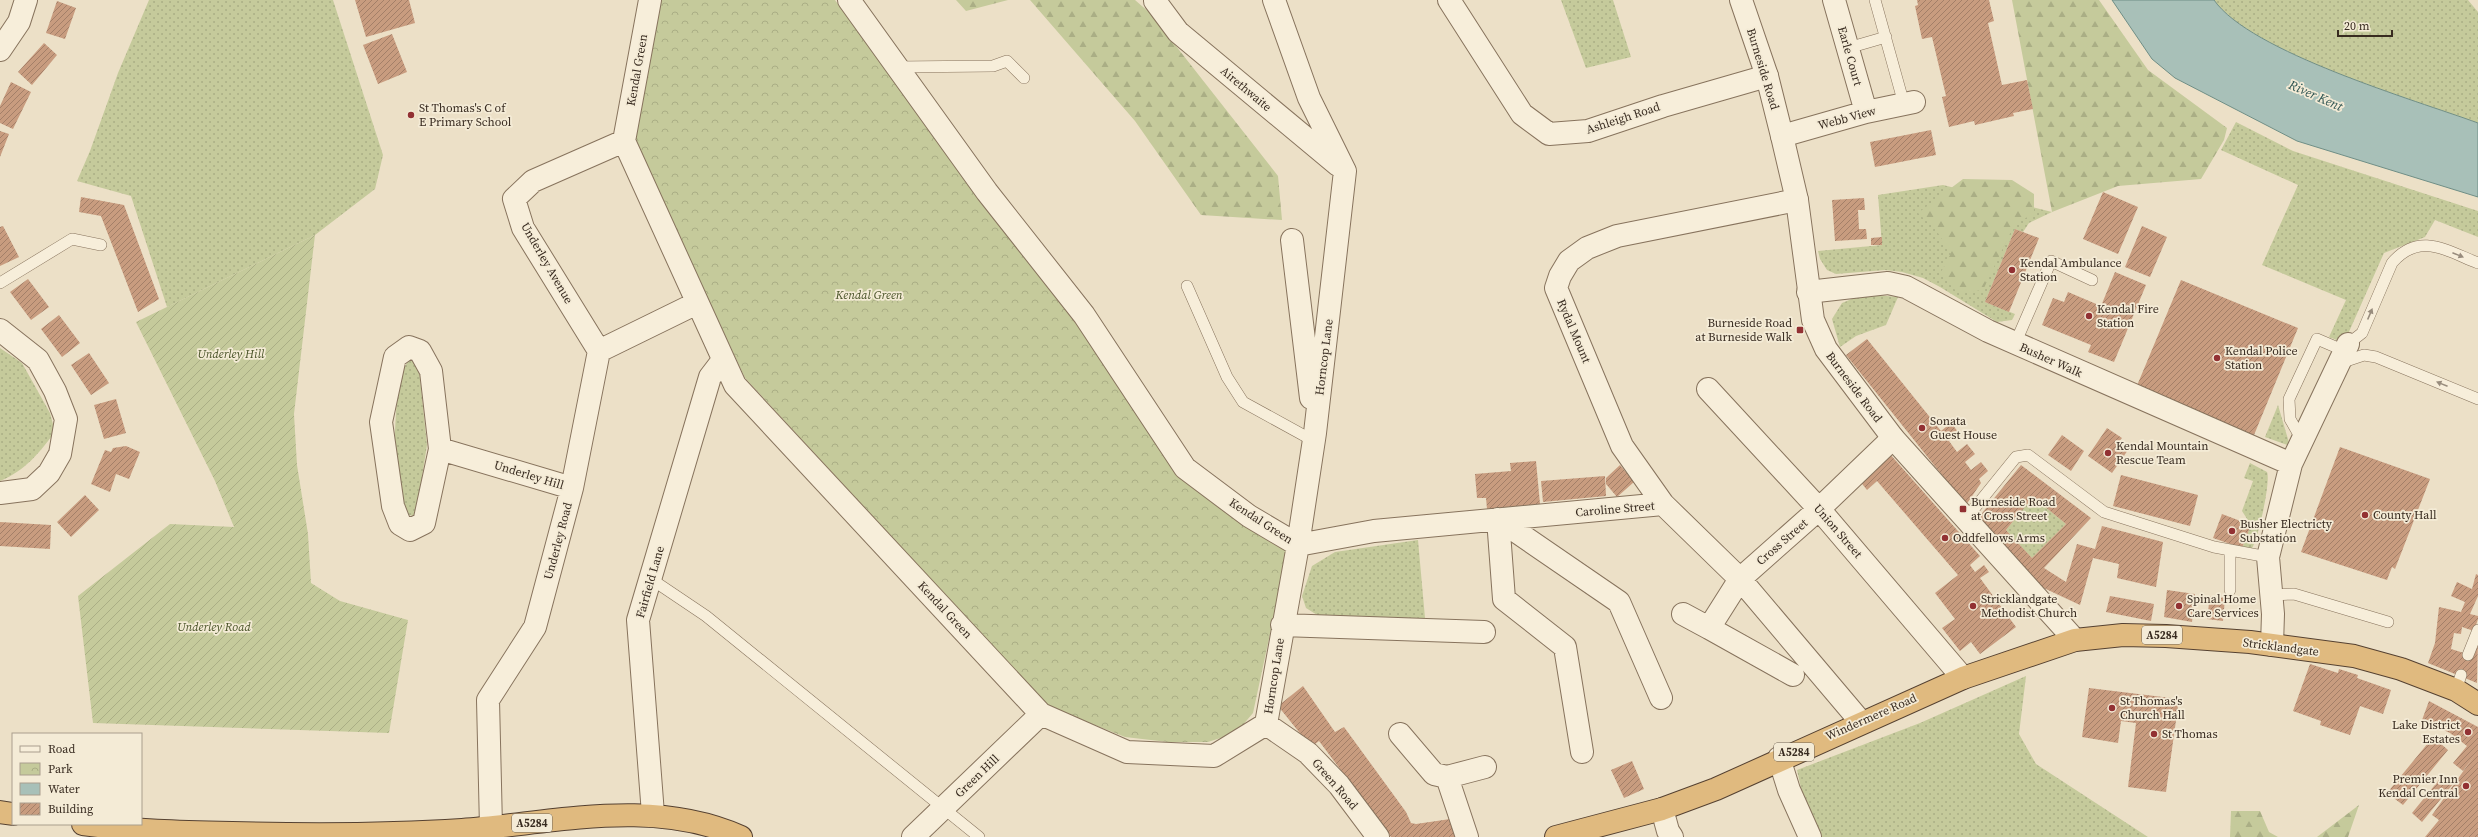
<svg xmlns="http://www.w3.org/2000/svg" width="2478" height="837" viewBox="0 0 2478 837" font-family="'Source Serif 4',serif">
  <defs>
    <pattern id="grass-dots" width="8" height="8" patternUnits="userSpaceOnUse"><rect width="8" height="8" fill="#c5ca9b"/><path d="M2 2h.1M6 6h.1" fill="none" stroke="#aaae85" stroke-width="1.8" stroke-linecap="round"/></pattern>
    <pattern id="forest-firs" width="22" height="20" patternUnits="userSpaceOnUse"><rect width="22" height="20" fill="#c5ca9b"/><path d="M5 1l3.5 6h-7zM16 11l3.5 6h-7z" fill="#aaae85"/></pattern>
    <pattern id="park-crowns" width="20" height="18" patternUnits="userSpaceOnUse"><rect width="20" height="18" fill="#c5ca9b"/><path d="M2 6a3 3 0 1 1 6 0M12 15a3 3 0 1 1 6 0" fill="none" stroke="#aaae85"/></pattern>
    <pattern id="garden-furrows" width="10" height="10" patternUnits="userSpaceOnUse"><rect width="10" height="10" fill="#c5ca9b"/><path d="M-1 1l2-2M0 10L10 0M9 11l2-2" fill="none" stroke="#aaae85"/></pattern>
    <pattern id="building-hatch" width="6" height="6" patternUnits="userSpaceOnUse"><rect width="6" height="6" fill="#c89c7f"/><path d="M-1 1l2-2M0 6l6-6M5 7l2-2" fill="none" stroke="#a37f68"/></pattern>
  </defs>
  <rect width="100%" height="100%" fill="#ece0c7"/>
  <path fill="url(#grass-dots)" d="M149,0H333L383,155L375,189L315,235L167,307L131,196L77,181L90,151L118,73Z
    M1561,0H1613L1631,57L1586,68Z
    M2214,0H2468L2478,12V123C2415,100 2250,52 2214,0Z
    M2236,122L2293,151L2478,211V237L2435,220L2425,237L2384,253L2344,343L2329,337L2346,300L2262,265L2298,185L2221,150Z
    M1943,185L2052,212L2029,223L2023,232L2015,229L1985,302L2015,314L2012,320L1997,322L1940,287L1923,278L1902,272L1885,270L1836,274L1827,270L1820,259L1818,251L1882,245L1878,195Z
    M1864,294L1898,297L1886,325L1856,336L1840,347L1832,319L1842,303Z
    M0,348L22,363L50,413L55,432C38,454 26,470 0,481Z
    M409,360L415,361L419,369L427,445L417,509L413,516L405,514L393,466L398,377Z
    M2278,405L2290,446L2265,437Z
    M2250,463L2267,472C2271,481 2258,541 2251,550L2242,548L2251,525L2242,511L2253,481L2244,478Z
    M2033,497L2066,524L2032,558L2006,530Z
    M1418,540L1425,618H1322L1306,608L1302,596L1312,566L1335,552Z
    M2026,676L2019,734L2036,764L2148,837H1822L1805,806L1797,770L1920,723Z"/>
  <path fill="url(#forest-firs)" d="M956,0H1008L966,11Z
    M1030,0H1135L1150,13L1278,176L1282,220L1201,215L1135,121Z
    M2012,0H2099L2148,70L2227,128L2224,140L2201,179L2118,186L2052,212Z
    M1963,179L2012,180L2034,194V214L2015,223L1983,290L1958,293L1940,274L1951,253L1936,230L1918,213Z
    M2359,805L2348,837H2317Z
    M2231,811H2260L2269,832L2278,837H2230Z"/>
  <path fill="url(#park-crowns)" d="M656,0H835L982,199L1067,302L1182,472L1288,550L1253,713L1236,733L1208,742H1168L1125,737L1037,702L875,519L745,378L633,139Z"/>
  <path fill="url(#garden-furrows)" d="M315,235L294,414L297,465L308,534L311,583L340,601L408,620L389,733L93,723L78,596L170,524L234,527L215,481L136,322Z"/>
  <path fill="#a8c0b8" stroke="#6f8e86" d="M2112,0H2214C2250,52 2415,100 2478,123V197L2297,141L2175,78L2152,59Z"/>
  <path fill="url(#building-hatch)" fill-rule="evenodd" d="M355,0H409L415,23L366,37Z
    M1917,0H1989L1994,21L1988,23L2002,85L2027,80L2033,109L2013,113L2014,116L1975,125L1974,121L1949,127L1942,97L1946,96L1932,37L1922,39L1915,6L1918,5Z
    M57,1L76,8L65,39L46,33Z
    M392,34L407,72L378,84L363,45Z
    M44,43L57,55L32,85L18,72Z
    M11,82L31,92L13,129L0,123V106Z
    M1931,130L1936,155L1875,167L1870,142Z
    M0,131L9,134L0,157Z
    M2103,192L2138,207L2118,254L2083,239Z
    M81,197L124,205L159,299L138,312L101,216L79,212Z
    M1864,198L1865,210H1858L1859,229H1866L1867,239L1835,241L1832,200Z
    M3,226L19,257L0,266V227Z
    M2142,226L2167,237L2150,277L2125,267Z
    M2015,229L2039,238L2009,312L1985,302Z
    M1882,237V245H1871V238Z
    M2115,272L2146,285L2114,362L2088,352L2091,345L2042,325L2053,298L2064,302L2068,292L2101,306Z
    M28,279L49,307L31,320L10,292Z
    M2181,280L2298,328L2254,435L2136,388Z
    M59,315L80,343L62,357L41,329Z
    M1867,339L1941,431L1951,423L1959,433L1949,441L1957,452L1967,444L1975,454L1965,462L1971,470L1981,462L1988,471L1979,479L1981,483L1966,505L1846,355Z
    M89,353L109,383L91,395L71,365Z
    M116,399L126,433L104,439L94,405Z
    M2107,428L2122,438L2118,443L2128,450L2112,473L2088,456Z
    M2062,435L2084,451L2071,471L2048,455Z
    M126,446L140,452L129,479L116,474L110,492L91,484L105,450L111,452L113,448Z
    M2340,447L2430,479L2395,569L2392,567L2387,580L2301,552Z
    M1889,453L1980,556L1970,565L1975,572L1984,565L1989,572L1980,578L2016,627L1980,654L1971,642L1960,651L1942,628L1955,619L1935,593L1958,575L1877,481L1867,490L1859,480Z
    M1536,461L1540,504L1487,509L1486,498H1477L1475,474L1511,471L1510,463Z
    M1620,465L1634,482L1617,497L1606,484V478Z
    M2021,465L2091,518L2044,568L2066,582L2077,544L2095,549L2102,526L2163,542L2156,587L2117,578L2119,564L2093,558L2080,605L2031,582L1974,523ZM2033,497L2066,524L2032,558L2006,530Z
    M2121,475L2198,495L2190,526L2113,506Z
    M1605,476L1606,496L1543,502L1541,481Z
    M85,495L99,510L71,537L57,522Z
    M2222,514L2251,525L2242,548L2213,538Z
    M0,522L51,525L50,549L0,546Z
    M2476,574L2478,575V596L2470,614L2478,616V619L2474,631L2462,627L2461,634L2454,633L2451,649L2464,653L2478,640L2477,683L2428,663L2435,643L2439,607L2461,612L2465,602L2451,596L2457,582L2472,589Z
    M2167,590L2195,594L2192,622L2164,617Z
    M2110,596L2154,604L2151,621L2106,612Z
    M2210,596L2225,598L2223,621L2207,619Z
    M2310,664L2338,673L2339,669L2358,675L2357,678L2391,690L2383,714L2360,706L2350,735L2320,725L2321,721L2293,711Z
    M1303,686L1335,732L1344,727L1406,812L1411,823L1416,824L1457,818L1460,837H1391L1319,741L1311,747L1278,706Z
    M2089,688L2179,699L2166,792L2128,787L2136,723L2121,721L2118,743L2082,737Z
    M2429,701L2478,727V837H2425L2439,820L2432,815L2477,752L2463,771L2453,763L2467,746L2450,733L2422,720Z
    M2433,737L2448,750L2403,805L2387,793Z
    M1632,761L1644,789L1624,798L1611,770Z
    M2443,775L2453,784L2422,822L2412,813Z"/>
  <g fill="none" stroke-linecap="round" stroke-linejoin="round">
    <g stroke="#87735d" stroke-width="12">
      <path id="service" d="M1875,0L1904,104
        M1848,48L1886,37
        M897,67L993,66L1007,61L1024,78
        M0,283L72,239L101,245
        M1187,286L1227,377L1243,402L1314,441
        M2015,344L2051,261L2092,280
        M2348,344L2362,333L2392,263C2419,231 2447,251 2478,263
        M2340,363L2364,355L2376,357L2478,399
        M2302,440L2290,419L2289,399L2317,339L2345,351
        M1965,520L2016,457L2028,455L2104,512L2214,547L2268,557
        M651,579L706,616L979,837
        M2230,590V551
        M2272,595L2294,594L2388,622
        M2468,655L2478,630
        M2456,690L2461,675"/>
    </g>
    <g stroke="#87735d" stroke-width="24">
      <path id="minor" d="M650,0L624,141L735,385L1041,714L1127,752L1214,756L1266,724
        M849,0L987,192L1084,315L1185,468L1249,516L1298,545L1374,531L1663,504L1740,579L1861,722
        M1449,0L1522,114L1549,134L1588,131L1663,106L1767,76
        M1834,0L1866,112
        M1155,1L1178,32L1338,165
        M0,50L19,22L26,0
        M1782,136L1866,112L1914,102
        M1292,240L1311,398
        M1808,292L1888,283L1906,287L1988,331L2291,464
        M0,330L38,360L55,391L66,419L60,454L49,473L32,489L0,493
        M599,351L523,228L514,199L533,181L624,141
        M1708,389L1819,509L1963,678
        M440,449L424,523L410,530L400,524L393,506L381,422L395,357L409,347L420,351L431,371L440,449L572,488
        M1663,504L1622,446L1556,288L1560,276L1569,261L1587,248L1617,236L1797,200
        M1498,519L1504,599L1565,647L1582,752
        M1498,519L1619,602L1661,698
        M1683,614L1709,628
        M1282,625L1484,632
        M2272,645L2273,614L2268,557L2291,464L2348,344
        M1793,675L1709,628L1740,579L1819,509L1893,438
        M1266,724L1298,545L1315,433L1345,171L1309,98L1274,0
        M1266,724L1308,753L1339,785L1378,837
        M1400,734L1434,774L1447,777L1467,837
        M1779,758L1789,790L1810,837
        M1447,777L1485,767
        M1662,809L1668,831L1672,837
        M653,814L638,620L710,377L723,360
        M491,827L488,700L535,627L572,488L599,351L697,303
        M913,837L1041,714"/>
    </g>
    <g stroke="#87735d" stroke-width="24">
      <path id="tertiary" d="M1741,0L1767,76L1782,136L1797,200L1813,320L1826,349L1893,438L2075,640"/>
    </g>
    <g stroke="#554131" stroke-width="24">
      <path id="trunk" d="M0,812L13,814
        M83,824C132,831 182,832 232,833C309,835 385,835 462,830C555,823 652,797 741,837
        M1556,837L1662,809L1716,789L1963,678L2075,640L2123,635L2166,636L2250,642L2354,656L2401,669L2456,690L2478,704"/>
    </g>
    <use href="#service" stroke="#f7eeda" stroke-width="11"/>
    <use href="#minor" stroke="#f7eeda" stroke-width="22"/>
    <use href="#tertiary" stroke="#f7eeda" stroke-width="22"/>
    <use href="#trunk" stroke="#e0ba7f" stroke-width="22"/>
  </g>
  <defs><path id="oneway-solid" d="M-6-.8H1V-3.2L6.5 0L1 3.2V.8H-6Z"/></defs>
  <g fill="#988c7d">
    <use href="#oneway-solid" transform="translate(2458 255) rotate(22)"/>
    <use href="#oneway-solid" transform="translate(2370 314) rotate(-67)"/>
    <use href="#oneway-solid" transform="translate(2442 384) rotate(-158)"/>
  </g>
  <g fill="#923133" stroke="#f4ebd6" stroke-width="1.5">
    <circle cx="411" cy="115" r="4"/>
    <circle cx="2012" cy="270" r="4"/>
    <circle cx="2089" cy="316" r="4"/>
    <rect x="1796" y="326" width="8" height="8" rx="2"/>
    <circle cx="2217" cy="358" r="4"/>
    <circle cx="1922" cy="428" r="4"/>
    <circle cx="2108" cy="453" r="4"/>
    <rect x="1959" y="505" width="8" height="8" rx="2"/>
    <circle cx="2365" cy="515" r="4"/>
    <circle cx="2232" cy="531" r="4"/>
    <circle cx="1945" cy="538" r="4"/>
    <circle cx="1973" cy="606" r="4"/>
    <circle cx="2179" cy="606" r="4"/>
    <circle cx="2112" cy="708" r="4"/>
    <circle cx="2468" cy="732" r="4"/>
    <circle cx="2154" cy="734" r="4"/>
    <circle cx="2466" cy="786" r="4"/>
  </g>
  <g text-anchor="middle" stroke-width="3.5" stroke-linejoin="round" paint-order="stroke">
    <g fill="#f4ebd6" stroke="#706557" stroke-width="1">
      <rect x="2142" y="626" width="40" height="18" rx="3"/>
      <rect x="1774" y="743" width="40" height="18" rx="3"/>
      <rect x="512" y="814" width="40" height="18" rx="3"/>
    </g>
    <g font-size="11" font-weight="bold" fill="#382b20">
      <text x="2162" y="639">A5284</text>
      <text x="1794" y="756">A5284</text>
      <text x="532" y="827">A5284</text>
    </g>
    <g font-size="12" fill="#382b20" stroke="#f4ebd6">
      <text transform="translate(1850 56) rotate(74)" y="4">Earle Court</text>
      <text transform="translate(1763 69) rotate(73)" y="4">Burneside Road</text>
      <text transform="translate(637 70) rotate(-80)" y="4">Kendal Green</text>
      <text transform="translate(1246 89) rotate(40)" y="4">Airethwaite</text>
      <text transform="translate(1623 118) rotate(-18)" y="4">Ashleigh Road</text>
      <text transform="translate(1847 118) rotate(-15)" y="4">Webb View</text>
      <text transform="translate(547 263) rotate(60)" y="4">Underley Avenue</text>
      <text transform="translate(1574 331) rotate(67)" y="4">Rydal Mount</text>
      <text transform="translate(1324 357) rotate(-83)" y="4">Horncop Lane</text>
      <text transform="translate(2051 360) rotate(24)" y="4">Busher Walk</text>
      <text transform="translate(1854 387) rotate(53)" y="4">Burneside Road</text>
      <text transform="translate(529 475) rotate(17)" y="4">Underley Hill</text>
      <text transform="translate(1615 509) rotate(-5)" y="4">Caroline Street</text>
      <text transform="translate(1261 521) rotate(33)" y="4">Kendal Green</text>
      <text transform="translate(1838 531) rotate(49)" y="4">Union Street</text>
      <text transform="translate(558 541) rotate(-75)" y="4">Underley Road</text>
      <text transform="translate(1782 542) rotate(-41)" y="4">Cross Street</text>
      <text transform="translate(650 582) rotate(-74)" y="4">Fairfield Lane</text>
      <text transform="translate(945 610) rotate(47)" y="4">Kendal Green</text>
      <text transform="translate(2281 647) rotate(7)" y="4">Stricklandgate</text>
      <text transform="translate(1274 676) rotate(-81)" y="4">Horncop Lane</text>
      <text transform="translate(1871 717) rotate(-24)" y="4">Windermere Road</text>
      <text transform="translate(977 776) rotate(-44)" y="4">Green Hill</text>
      <text transform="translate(1335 784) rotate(49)" y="4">Green Road</text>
    </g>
    <g font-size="12" fill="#382b20" stroke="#f4ebd6" text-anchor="start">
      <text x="419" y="112">St Thomas's C of<tspan x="419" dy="14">E Primary School</tspan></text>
      <text x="2020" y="267">Kendal Ambulance<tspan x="2020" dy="14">Station</tspan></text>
      <text x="2097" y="313">Kendal Fire<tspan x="2097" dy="14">Station</tspan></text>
      <text x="1792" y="327" text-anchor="end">Burneside Road<tspan x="1792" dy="14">at Burneside Walk</tspan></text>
      <text x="2225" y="355">Kendal Police<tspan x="2225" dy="14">Station</tspan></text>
      <text x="1930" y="425">Sonata<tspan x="1930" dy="14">Guest House</tspan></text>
      <text x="2116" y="450">Kendal Mountain<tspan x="2116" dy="14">Rescue Team</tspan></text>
      <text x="1971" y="506">Burneside Road<tspan x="1971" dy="14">at Cross Street</tspan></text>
      <text x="2373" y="519">County Hall</text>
      <text x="2240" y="528">Busher Electricty<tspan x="2240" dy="14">Substation</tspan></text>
      <text x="1953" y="542">Oddfellows Arms</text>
      <text x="1981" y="603">Stricklandgate<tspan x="1981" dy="14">Methodist Church</tspan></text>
      <text x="2187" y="603">Spinal Home<tspan x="2187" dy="14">Care Services</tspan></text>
      <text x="2120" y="705">St Thomas's<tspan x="2120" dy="14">Church Hall</tspan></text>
      <text x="2460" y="729" text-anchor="end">Lake District<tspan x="2460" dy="14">Estates</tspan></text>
      <text x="2162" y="738">St Thomas</text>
      <text x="2458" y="783" text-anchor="end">Premier Inn<tspan x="2458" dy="14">Kendal Central</tspan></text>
    </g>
    <g font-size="12" font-style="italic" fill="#495328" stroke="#f4ebd6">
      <text x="869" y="299">Kendal Green</text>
      <text x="231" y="358">Underley Hill</text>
      <text x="214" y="631">Underley Road</text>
    </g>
    <g font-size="13" font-style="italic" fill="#305653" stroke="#f4ebd6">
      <text transform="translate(2316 95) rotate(24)" y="5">River Kent</text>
    </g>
  </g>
  <rect x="12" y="733" width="130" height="92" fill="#f4ebd6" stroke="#a99e8d"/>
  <rect x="20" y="746" width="20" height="6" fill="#f7eeda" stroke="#a99e8d"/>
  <text x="48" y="753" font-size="12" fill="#382b20">Road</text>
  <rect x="20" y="763" width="20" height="12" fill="url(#park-crowns)" stroke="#a99e8d"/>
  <text x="48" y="773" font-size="12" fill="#382b20">Park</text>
  <rect x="20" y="783" width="20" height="12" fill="#a8c0b8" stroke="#a99e8d"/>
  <text x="48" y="793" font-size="12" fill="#382b20">Water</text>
  <rect x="20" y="803" width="20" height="12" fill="url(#building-hatch)" stroke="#a99e8d"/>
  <text x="48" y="813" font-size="12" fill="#382b20">Building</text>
  <path d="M2338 30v6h54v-6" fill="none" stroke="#382b20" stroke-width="2"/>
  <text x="2344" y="30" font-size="12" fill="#382b20" stroke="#f4ebd6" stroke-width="3" paint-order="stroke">20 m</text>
</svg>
